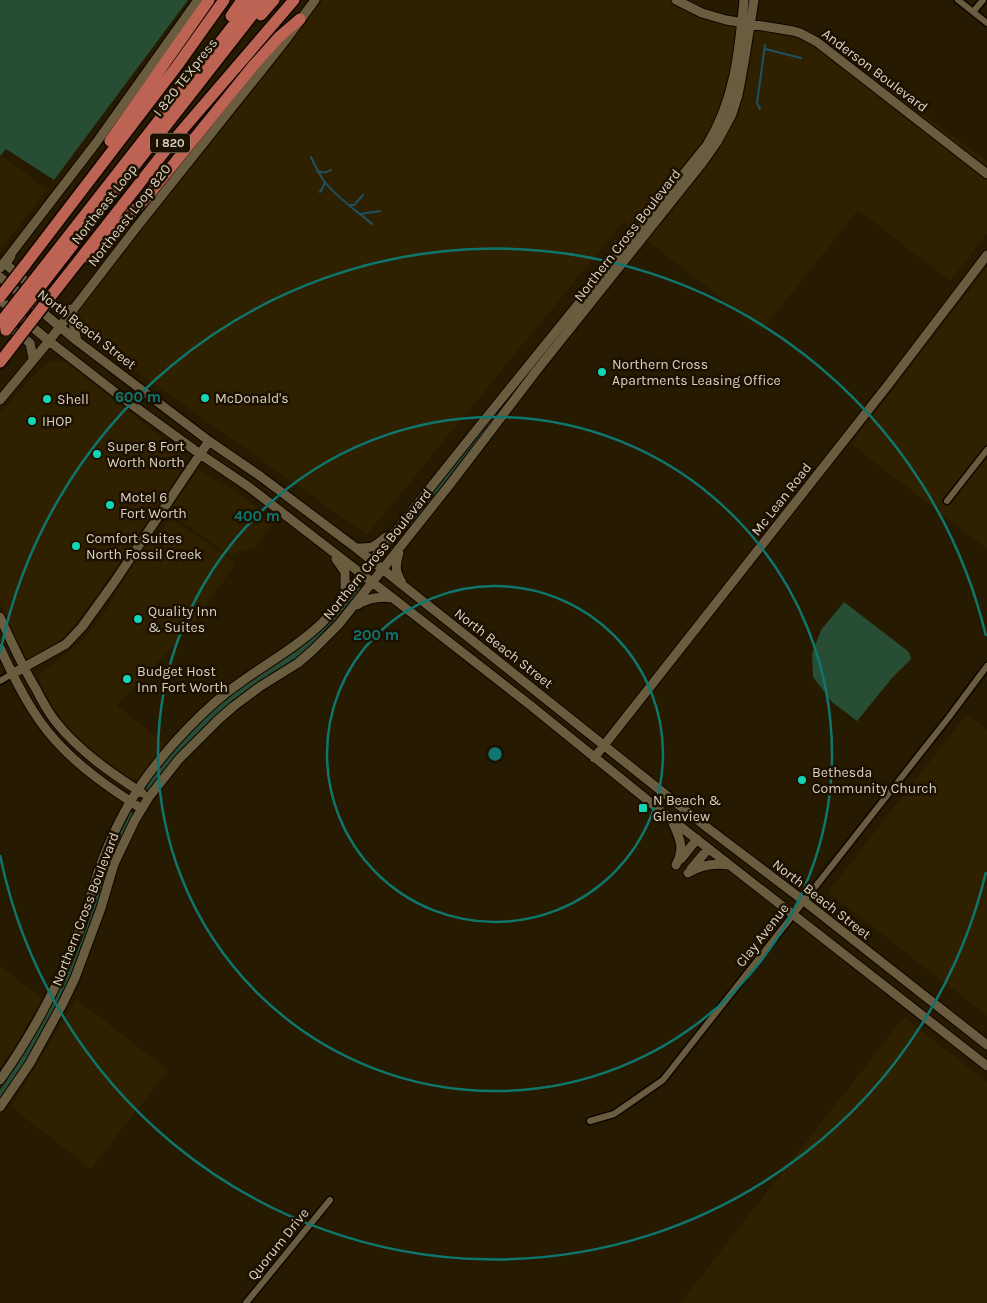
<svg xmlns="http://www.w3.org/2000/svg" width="987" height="1303" viewBox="0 0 987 1303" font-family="Karla,sans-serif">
  <rect width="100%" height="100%" fill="#261a00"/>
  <path fill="#2f2000" d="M322,0H690L716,13L810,32L987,161V234L950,281L858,210L762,330L623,222L367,535L85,335L78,326L77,316L79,309Z
    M2,156L47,190L0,250V158Z
    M987,267V549L851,444Z
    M53,361L67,363L187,457L186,462L175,481L95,598L65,636L44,653L28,661L12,631L0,603V414L14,397L41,368L46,363Z
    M199,469L249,501L275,522L253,550L251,549L230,555L168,512Z
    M170,518L236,563L196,621L117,706L165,744L138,779L131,780L85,746L61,719L43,690L39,677L41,673L81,642L106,610L127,575L149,541L153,543Z
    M967,714L987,730V1016L828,892Z
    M0,966L42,998L16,1045L0,1068Z
    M76,999L168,1070L91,1169L11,1107Z
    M904,1017L987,1082V1303H680Z"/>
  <path fill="#274d34" d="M0,0H188L54,180L6,149L0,156Z
    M503,402L504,403L494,420L412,528L410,525L427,503L440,481Z
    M358,587H360L361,589L335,619L311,645L295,660L242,696L149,791L146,790C148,779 159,767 167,759C188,733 211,710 238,690C257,676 278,665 297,650C310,640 323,628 334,616C342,607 349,596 358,587Z
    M844,602L909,652L911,659L892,678L857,721L832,702L813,677L812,654L821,630Z
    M132,812L133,814L113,858L81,956L48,1026L0,1102V1090L26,1051L55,997L74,954L109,856L130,813Z"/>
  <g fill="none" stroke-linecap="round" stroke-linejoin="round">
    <path stroke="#1e5162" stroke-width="2" d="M765,49L801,58
      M760,109L757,103L765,45
      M311,157C315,165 319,174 324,181C337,198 356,210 372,224
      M317,171C323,173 326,173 331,170
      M320,192L325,183
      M350,205H354L363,195
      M360,214L380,211"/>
    <g stroke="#0e0500" stroke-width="9">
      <path id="street" d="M958,0L987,23
        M973,12L983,0
        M947,501L987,450
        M0,681L12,674
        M590,1121L614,1114L663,1080L949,717L987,666
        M246,1303L330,1200"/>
    </g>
    <g stroke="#0e0500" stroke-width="11">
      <path id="secondary" d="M676,0L702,13L726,20L793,31L800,33L817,42L987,174
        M11,256L7,262L8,266L57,308L63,310L73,309
        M0,268L96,143L198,0
        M0,277L77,341L209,441L260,476L356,548L709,829L804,901L987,1045
        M0,300L49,341L116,393L200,454L249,487L394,599L530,705L672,820L987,1066
        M73,309V323L77,341
        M5,324L30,343L33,358
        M0,400L49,341L136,228L285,41L315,0
        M356,548C373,548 373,548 386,537
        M399,553C395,566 395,571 402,583
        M336,559L345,572V594
        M357,605C368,598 379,596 392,598
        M0,617C11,641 22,666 36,689C42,701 48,712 56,722C79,751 111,773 142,793
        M0,648C14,678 32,715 55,740C80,768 111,789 142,809
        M12,674L66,644L82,627L113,584L209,441
        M594,758L888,385L987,255
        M673,823C680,839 685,848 676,865
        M681,859L697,839
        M691,869L708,849
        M688,873C701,865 713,863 728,865
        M0,1080C32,1035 58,986 78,934C86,913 92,891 99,869C110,839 125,808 143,782C167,748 207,705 241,682C269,662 298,646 323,622L482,423L707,145C735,99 739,52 744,0
        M0,1107L30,1063L63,1003L75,978L101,908L114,864L135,820L149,797L179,759L219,719L234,706L261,686L298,663L313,650L339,624L451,483L537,370L703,162L717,142L732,114L738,95L744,63L754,0"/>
    </g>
    <g stroke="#0e0500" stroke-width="14">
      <path id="highway" d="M261,15L274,0
        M231,16L242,0
        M110,141L209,0
        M89,258L147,197L253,66L279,37L300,19
        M25,265L177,66L224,0
        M33,281L253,0
        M40,287L264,0
        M51,296L172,142L294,0
        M0,362L14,344"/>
    </g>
    <use href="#street" stroke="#695c3f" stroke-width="6"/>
    <use href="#secondary" stroke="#695c3f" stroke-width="9"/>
    <use href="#highway" stroke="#bc6354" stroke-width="11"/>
    <g stroke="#0e0500" stroke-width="14" stroke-linecap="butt">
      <path id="highway-bridge" d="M0,297L25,265
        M0,323L33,281
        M6,330L40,287
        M14,344L51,296"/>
    </g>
    <use href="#highway-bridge" stroke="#bc6354" stroke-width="11"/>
  </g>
  <g fill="none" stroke="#0f766e" stroke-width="2.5">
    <circle cx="495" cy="754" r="168"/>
    <circle cx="495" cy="754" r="337"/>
    <path d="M986 872A505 505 0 0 1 0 855M0 653A505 505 0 0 1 986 636"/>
  </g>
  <g fill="#12d5b4" stroke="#1c1100" stroke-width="2">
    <circle cx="602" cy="372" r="5"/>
    <circle cx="205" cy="398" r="5"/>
    <circle cx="47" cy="399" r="5"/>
    <circle cx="32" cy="421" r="5"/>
    <circle cx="97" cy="454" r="5"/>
    <circle cx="110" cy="505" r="5"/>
    <circle cx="76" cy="546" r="5"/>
    <circle cx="138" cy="619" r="5"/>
    <circle cx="127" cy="679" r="5"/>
    <circle cx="802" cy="780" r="5"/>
    <rect x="638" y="803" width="10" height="10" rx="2.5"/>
  </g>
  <g text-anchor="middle" stroke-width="5" stroke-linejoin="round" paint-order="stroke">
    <rect fill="#1c1100" stroke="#a09787" stroke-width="1" x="150" y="133.5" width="40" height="19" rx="4"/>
    <g font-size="12" font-weight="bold" fill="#d9d1c1">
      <text x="170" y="147">I 820</text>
    </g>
    <g font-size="14" fill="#d9d1c1" stroke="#1c1100">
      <text transform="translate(875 70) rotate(37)" y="5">Anderson Boulevard</text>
      <text transform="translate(185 77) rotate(-52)" y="5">I 820 TEXpress</text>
      <text transform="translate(104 204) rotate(-52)" y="5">Northeast Loop</text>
      <text transform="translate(129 215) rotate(-52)" y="5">Northeast Loop 820</text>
      <text transform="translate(627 235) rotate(-52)" y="5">Northern Cross Boulevard</text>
      <text transform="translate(87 329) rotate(38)" y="5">North Beach Street</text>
      <text transform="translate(781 499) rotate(-52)" y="5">Mc Lean Road</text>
      <text transform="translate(377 554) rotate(-51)" y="5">Northern Cross Boulevard</text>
      <text transform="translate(504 648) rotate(38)" y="5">North Beach Street</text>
      <text transform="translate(822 899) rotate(38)" y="5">North Beach Street</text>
      <text transform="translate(85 909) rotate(-69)" y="5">Northern Cross Boulevard</text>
      <text transform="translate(762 935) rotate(-52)" y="5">Clay Avenue</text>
      <text transform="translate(278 1244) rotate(-51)" y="5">Quorum Drive</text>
    </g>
    <g font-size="14" fill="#d9d1c1" stroke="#1c1100" text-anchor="start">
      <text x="612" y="369">Northern Cross<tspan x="612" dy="16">Apartments Leasing Office</tspan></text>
      <text x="215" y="403">McDonald's</text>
      <text x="57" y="404">Shell</text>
      <text x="42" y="426">IHOP</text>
      <text x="107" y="451">Super 8 Fort<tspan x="107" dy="16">Worth North</tspan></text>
      <text x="120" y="502">Motel 6<tspan x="120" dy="16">Fort Worth</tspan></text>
      <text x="86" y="543">Comfort Suites<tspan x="86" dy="16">North Fossil Creek</tspan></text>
      <text x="148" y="616">Quality Inn<tspan x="148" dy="16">&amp; Suites</tspan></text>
      <text x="137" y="676">Budget Host<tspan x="137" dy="16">Inn Fort Worth</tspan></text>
      <text x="812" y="777">Bethesda<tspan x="812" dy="16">Community Church</tspan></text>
      <text x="653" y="805">N Beach &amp;<tspan x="653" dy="16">Glenview</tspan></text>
    </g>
  </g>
  <circle cx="495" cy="754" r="8" fill="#0f766e" stroke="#1c1100" stroke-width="2.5"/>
  <g font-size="15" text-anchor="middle" font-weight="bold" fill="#0f766e" stroke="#1c1100" stroke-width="5" stroke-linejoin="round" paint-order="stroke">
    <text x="138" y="402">600 m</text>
    <text x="257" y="521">400 m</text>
    <text x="376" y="640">200 m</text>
  </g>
</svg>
